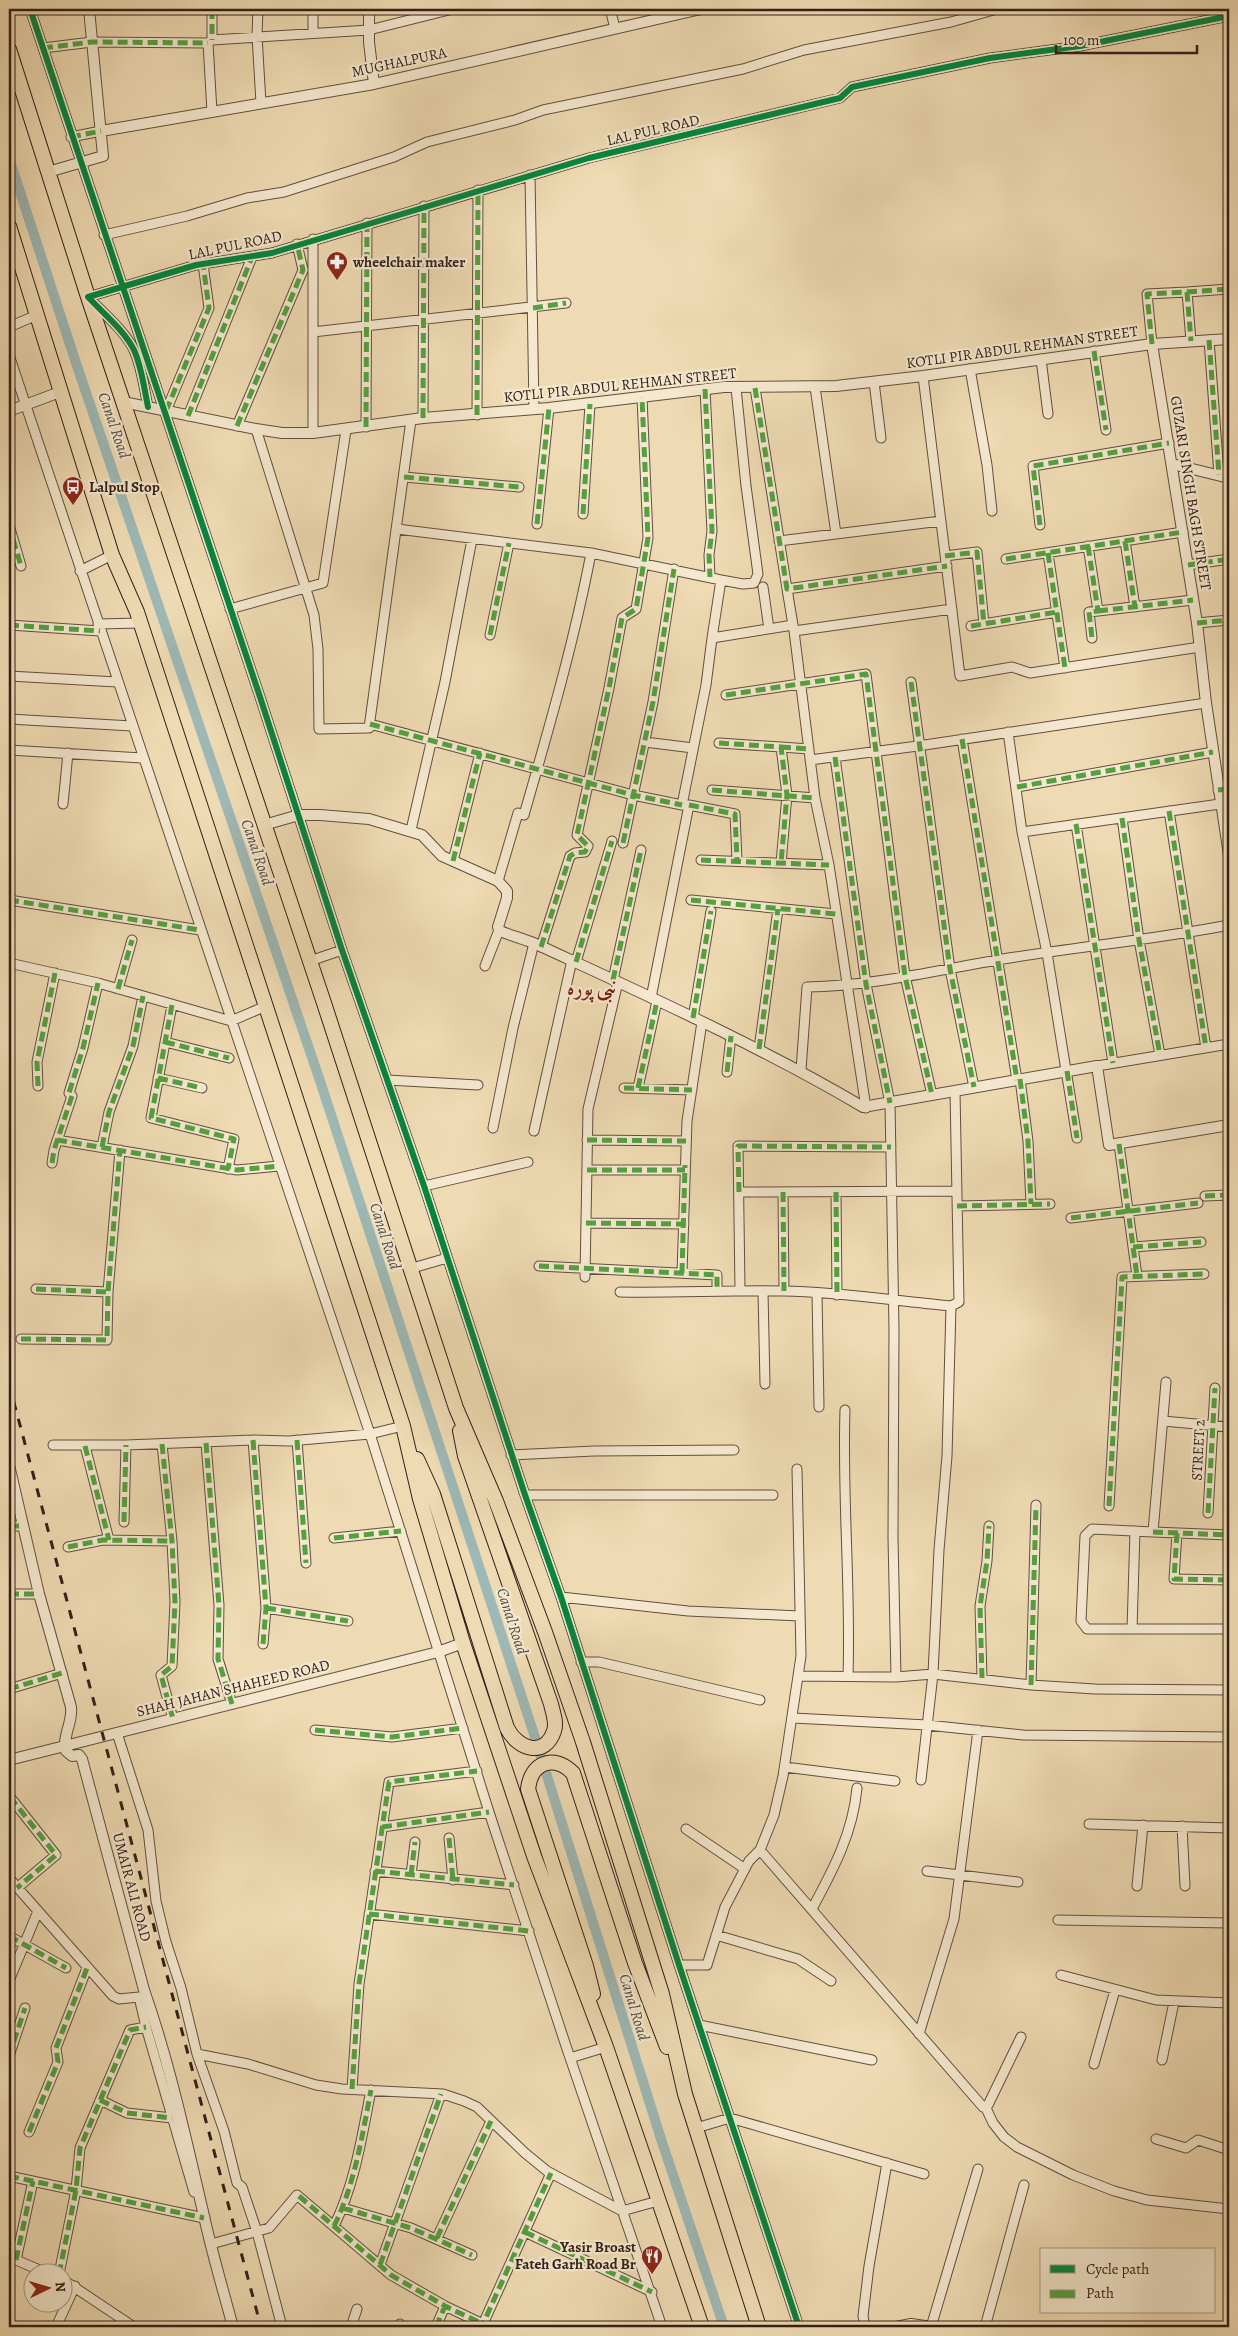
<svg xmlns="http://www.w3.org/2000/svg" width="1238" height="2336" viewBox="0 0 1238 2336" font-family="Alegreya,Amiri,serif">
  <rect width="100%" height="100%" fill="#efdbb3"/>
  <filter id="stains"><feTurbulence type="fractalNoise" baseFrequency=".004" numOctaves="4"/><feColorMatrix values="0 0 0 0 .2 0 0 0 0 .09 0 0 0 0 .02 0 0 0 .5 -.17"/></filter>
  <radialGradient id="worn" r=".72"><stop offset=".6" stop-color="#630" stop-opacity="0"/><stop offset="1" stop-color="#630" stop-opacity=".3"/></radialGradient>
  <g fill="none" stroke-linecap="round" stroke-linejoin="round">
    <path stroke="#9db9b6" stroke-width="10" d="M9,158L76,363L320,1081L532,1728L661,2139L724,2327"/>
    <g stroke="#614f40" stroke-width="11">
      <path id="minor" d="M30,9L260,697L342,950L424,1186L525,1495L561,1597L679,1965L799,2327
        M258,9L257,36L261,103
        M313,9V33
        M610,9L615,28
        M212,40L369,30L453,9
        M43,48L92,42L208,43
        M212,112L208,43L212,40V9
        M71,137L101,131
        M530,175L534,409
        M104,235L187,216L247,198L284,192L394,157L427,142L515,120L543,110L743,69L804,50L951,22L997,9
        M313,239V433
        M1187,292L1229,289
        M9,327L37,315
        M313,332L566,303
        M1209,340L1219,475
        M1152,344L1147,294L1187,292L1191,341
        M1094,351L1106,430
        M9,355L370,1434L489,1812L566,2046L662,2327
        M1041,359L1048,414
        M970,369L987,465L992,511
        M923,376L960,676L1012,667L1030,673L1200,647
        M874,382L881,438
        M815,387L836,534
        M755,388L787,589L947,566
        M705,389L712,531L709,555L710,577
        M148,407C144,388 142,368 134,350C124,330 103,313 88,297L196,265L272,253L589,158L840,98L852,87L990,58L1080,46L1229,16
        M166,411L209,308L203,264
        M477,415L478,190
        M188,416L252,257
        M423,418L424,206
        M237,426L303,270L297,244
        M366,427L367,223
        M256,429L314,615L318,649L319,729L369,728L411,420
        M404,477L519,487
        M583,514L590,404
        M537,524L549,408
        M9,525L21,566
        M1040,525L1033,466L1169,443
        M397,529L591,553L721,580L743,584L754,583L758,574L746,486L736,388
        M779,541L941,521
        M1125,541L1135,607
        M1088,546L1098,611L1089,612L1092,638
        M1048,553L1065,668
        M945,556L977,552L984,624
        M1006,559L1183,532
        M1188,565L1229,559
        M80,571L112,555
        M763,587L769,629
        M787,589L794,631L952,609
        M230,609L323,583L346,430
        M1098,611L1193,600
        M1197,623L1229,620
        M98,624L140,623
        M9,625L100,631
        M971,626L1057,612
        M794,631L815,798L829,865L866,1108
        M490,635L509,543
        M712,638L721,580
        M9,676L117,682
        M911,682L950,969L974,1087
        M726,695L866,674L905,976L932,1095
        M9,719L132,726
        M370,724L633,795L682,805
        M1008,732L1022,832L1047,953L1077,1138
        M962,739L1017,1080
        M645,742L693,748
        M719,743L781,747L787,795L781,863
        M781,747L809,749
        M9,750L142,758
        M835,757L866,984L890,1103L894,1329L893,1538L896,1677
        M810,760L918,746L1206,703
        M1017,787L1213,752
        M712,790L815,798
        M1218,790L1229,789
        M63,804L68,753
        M689,805L735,814L737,860
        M1169,811L1206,1048
        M1122,818L1139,940L1160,1055
        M1076,824L1113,1063
        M411,830L445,682L472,539
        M1022,832L1220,804
        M623,843L653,702L674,569
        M701,860L829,865
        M453,861L480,753
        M498,881L518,813L524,815C549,728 574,642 591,553
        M9,900L200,930
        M691,900L836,914
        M541,947L570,856L575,853L585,852L588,846L577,835L609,688L622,618L636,609L648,538L642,397
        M310,961L342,950
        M576,962L612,841
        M9,963L98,983L231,1021L266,1006
        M485,966L499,930
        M613,980L641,850
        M118,989L132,940
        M651,998L689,805H682L706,685L712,638L793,625
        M172,1005L151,1118L234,1139L228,1169
        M693,1018L711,911
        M165,1042L229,1058
        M759,1049L778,909
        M1097,1066L1229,1044
        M801,1070L807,987C871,986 934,971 997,960C1075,947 1152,940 1229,925
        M727,1072L731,1036
        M158,1078L202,1088
        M1020,1079L1028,1141L1031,1204
        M387,1080L478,1085
        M38,1086L37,1062L55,973
        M624,1088L692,1090
        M638,1088L657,1001
        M493,1128L513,1028L534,943
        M534,1131L572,960
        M57,1140L237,1170L279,1166
        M587,1140L686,1141
        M1119,1144L1137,1276
        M102,1147L109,1112L133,1046L143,996
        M52,1163L54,1150L72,1096L69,1093L83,1048L98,983
        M587,1170H685
        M424,1186L528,1162
        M739,1192L957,1191
        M783,1192L784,1291
        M836,1192L837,1295
        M1205,1196L1229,1195
        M957,1206L1050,1204
        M1071,1218L1198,1203
        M586,1223L684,1224
        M1133,1247L1201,1242
        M539,1266L717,1275V1291
        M409,1269L447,1258
        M682,1273L687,1121L702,1022
        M585,1277L588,1109L618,982
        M36,1289L108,1292
        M740,1290L738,1146L891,1147
        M763,1291L765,1384
        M620,1292C674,1293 729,1290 784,1291C840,1292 895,1301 951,1306L959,1302L955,1091
        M817,1293L819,1407
        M21,1339L107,1340L108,1292L120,1150
        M1166,1382L1153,1532L1092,1529L1085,1536L1081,1621L1087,1629H1229
        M845,1410C842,1498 851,1587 848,1676
        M1163,1421L1229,1427
        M253,1440L266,1608L263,1644
        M297,1440L306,1563
        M206,1443L219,1605L218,1659L232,1704
        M162,1444L172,1541L175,1602L172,1666L161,1675L173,1719
        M53,1445H126L253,1440L289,1441L370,1434L403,1426
        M85,1446L109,1540
        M511,1455L594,1451L734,1450
        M525,1495H773
        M1109,1506L1122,1277L1204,1274
        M1208,1513L1215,1388
        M124,1522L126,1445
        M9,1526H23
        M1153,1532L1229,1535
        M1177,1533L1174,1579L1229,1580
        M334,1538L401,1531
        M68,1547L103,1540L172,1541
        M9,1594H39
        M561,1597L688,1611L800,1616
        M266,1608L348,1621
        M1132,1629L1135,1531
        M581,1662H599L629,1669L760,1700
        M799,1676L896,1677L933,1674L1031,1685L1095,1689L1229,1690
        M982,1678L980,1606L987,1561L989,1526
        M1031,1685L1036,1505
        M9,1689L62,1673
        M793,1718L927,1725L1023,1735L1229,1737
        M315,1730L392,1737L463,1728
        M117,1733L148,1830L156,1901L166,1942L181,1988L197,2054L224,2131L237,2183L242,2187L257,2232L282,2327
        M785,1767L895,1781
        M921,1780L933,1674L939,1550L947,1456L951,1306
        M10,1797L56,1855L17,1888
        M1089,1824L1229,1828
        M1182,1826L1185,1886
        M382,1827L489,1812
        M686,1829L745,1869
        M449,1838L453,1880
        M760,1850L983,2107L988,2105L1021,2037
        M375,1871L514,1885
        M927,1871L1018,1882
        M411,1875L415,1842
        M9,1878L113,1996L119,1999L139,1997L146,2027L194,2192
        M1137,1886L1143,1825
        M812,1909C833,1870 853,1833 857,1788
        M369,1914L529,1931
        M1058,1920L1229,1923
        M716,1935L798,1959L831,1981
        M9,1936L66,1968
        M679,1965H707L725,1907L749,1861L760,1850L774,1815L783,1776L801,1656L797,1469
        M1061,1975L1156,2000L1229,2003
        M9,1981L38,1911
        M699,2025L872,2060
        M919,2034L954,1919L978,1730
        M197,2054L248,2064L316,2085L342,2089L443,2094L464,2101L477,2107L525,2153L547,2171L622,2211L658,2201
        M9,2056L25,2008
        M570,2058L606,2047
        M1162,2060L1174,2002
        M1094,2064L1115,1990
        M352,2089L359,1984L389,1782L477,1771
        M100,2100L127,2113L172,2118
        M985,2106L993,2123L1004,2137L1017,2147L1073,2175L1114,2191L1147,2200L1229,2209
        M696,2128L730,2118L924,2174
        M29,2132L58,2062L56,2048L87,1968
        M1156,2139L1186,2148L1198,2140L1229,2150
        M9,2176L204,2218
        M343,2208L411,2228L472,2255
        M334,2226C355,2184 362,2136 371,2090
        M525,2232L652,2292
        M437,2238L491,2121
        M211,2244L269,2228L297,2195L391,2275L445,2306L483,2324
        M9,2257L49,2274
        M16,2260L33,2181
        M380,2265L441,2094
        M59,2274L76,2190L80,2148L130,2030L146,2027
        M62,2279L134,2327
        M56,2327L75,2286
        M351,2327L357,2309
        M399,2327L400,2324
        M436,2327L445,2306
        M489,2327L483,2324L551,2173
        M865,2327L863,2316L869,2266L887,2163
        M931,2327L978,2169
        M985,2327L1024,2185"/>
    </g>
    <g stroke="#614f40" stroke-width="12">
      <path id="tertiary" d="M369,9V42L374,84
        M101,131L374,84L701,9
        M48,172L103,156L89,9
        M1152,344L1197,623L1206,703L1229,855
        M123,402L256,429L282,433H313L423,418L549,408L724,387L836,386L923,376L1152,344L1229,339
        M9,411L60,392
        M1172,464L1229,478
        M264,825L299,815H320L369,819L422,835L442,856L498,881L507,891V898L498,927L500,931C512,936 524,939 536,944C646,995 758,1045 863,1107L1097,1066L1109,1145L1229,1125
        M9,1465L39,1594L71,1707C73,1723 62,1735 66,1751L72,1756L79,1755L82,1759L144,1990C170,2064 186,2140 204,2216C212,2253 223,2290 233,2327
        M9,1760L438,1652L463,1643
        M896,2327L911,2324L932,2327"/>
    </g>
    <g stroke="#322019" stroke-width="16">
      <path id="trunk" d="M9,49L88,297L324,1003L456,1408L496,1501L545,1632L583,1742L662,1994L685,2094L759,2327
        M9,226L112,555L137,612L403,1426L420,1499L463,1643L534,1856L606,2047L702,2327
        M417,1459L433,1494L507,1728C518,1750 545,1758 554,1731C557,1723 553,1713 551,1704L465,1456L460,1431
        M593,1994L586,1966L528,1789C531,1762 554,1754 573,1773L635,1963L667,2047"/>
    </g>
    <use href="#minor" stroke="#f5e8ce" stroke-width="9"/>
    <use href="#tertiary" stroke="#f5e8ce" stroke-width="10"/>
    <use href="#trunk" stroke="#efdbb3" stroke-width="14"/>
    <path stroke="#322019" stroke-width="3" stroke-dasharray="9 9" stroke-linecap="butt" d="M9,1384L261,2327"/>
    <path stroke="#52a240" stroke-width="5" stroke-dasharray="10 5" stroke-linecap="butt" d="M212,9V40
      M43,48L92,42L208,43
      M71,137L101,131
      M1187,292L1229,289
      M533,308L566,303
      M1209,340L1219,475
      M1152,344L1147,294L1187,292L1191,341
      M1094,351L1106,430
      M755,388L787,589L947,566
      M705,389L712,531L709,555L710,577
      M166,411L209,308L203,264
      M477,415L478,190
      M188,416L252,257
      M423,418L424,206
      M237,426L303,270L297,244
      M366,427L367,223
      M404,477L519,487
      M583,514L590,404
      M537,524L549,408
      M9,525L21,566
      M1040,525L1033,466L1169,443
      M1125,541L1135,607
      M1088,546L1098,611L1089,612L1092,638
      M1048,553L1065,668
      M945,556L977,552L984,624
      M1006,559L1183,532
      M1188,565L1229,559
      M1098,611L1193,600
      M1197,623L1229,620
      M9,625L100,631
      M971,626L1057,612
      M490,635L509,543
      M911,682L950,969L974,1087
      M726,695L866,674L905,976L932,1095
      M370,724L633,795L682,805
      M962,739L1017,1080
      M719,743L781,747L787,795L781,863
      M781,747L809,749
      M835,757L866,984L890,1103
      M1017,787L1213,752
      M712,790L815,798
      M1218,790L1229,789
      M689,805L735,814L737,860
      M1169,811L1206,1048
      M1122,818L1139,940L1160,1055
      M1076,824L1113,1063
      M623,843L653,702L674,569
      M701,860L829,865
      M453,861L480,753
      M9,900L200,930
      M691,900L836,914
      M541,947L570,856L575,853L585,852L588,846L577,835L609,688L622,618L636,609L648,538L642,397
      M576,962L612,841
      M613,980L641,850
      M118,989L132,940
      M172,1005L151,1118L234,1139L228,1169
      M693,1018L711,911
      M165,1042L229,1058
      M759,1049L778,909
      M1067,1071L1077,1138
      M727,1072L731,1036
      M158,1078L202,1088
      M1020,1079L1028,1141L1031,1204
      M38,1086L37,1062L55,973
      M624,1088L692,1090
      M638,1088L657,1001
      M57,1140L237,1170L279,1166
      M587,1140L686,1141
      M1119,1144L1137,1276
      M102,1147L109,1112L133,1046L143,996
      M52,1163L54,1150L72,1096L69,1093L83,1048L98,983
      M587,1170H685
      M739,1192L738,1146L891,1147
      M783,1192L784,1291
      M836,1192L837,1295
      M1205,1196L1229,1195
      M957,1206L1050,1204
      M1071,1218L1198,1203
      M586,1223L684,1224
      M1133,1247L1201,1242
      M539,1266L717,1275V1291
      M682,1273L685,1165
      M36,1289L108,1292
      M21,1339L107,1340L108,1292L120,1150
      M253,1440L266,1608L263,1644
      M297,1440L306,1563
      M206,1443L219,1605L218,1659L232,1704
      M162,1444L172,1541L175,1602L172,1666L161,1675L173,1719
      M85,1446L109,1540
      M1109,1506L1122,1277L1204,1274
      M1208,1513L1215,1388
      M124,1522L126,1445
      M9,1526H23
      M1153,1532L1229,1535
      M1177,1533L1174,1579L1229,1580
      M334,1538L401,1531
      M68,1547L103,1540L172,1541
      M9,1594H39
      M266,1608L348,1621
      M982,1678L980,1606L987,1561L989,1526
      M1031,1685L1036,1505
      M9,1689L62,1673
      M315,1730L392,1737L463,1728
      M10,1797L56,1855L17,1888
      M382,1827L489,1812
      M449,1838L453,1880
      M375,1871L514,1885
      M411,1875L415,1842
      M369,1914L529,1931
      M9,1936L66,1968
      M9,2056L25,2008
      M352,2089L359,1984L389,1782L477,1771
      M100,2100L127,2113L172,2118
      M29,2132L58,2062L56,2048L87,1968
      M9,2176L204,2218
      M299,2196L391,2275L445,2306L483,2324
      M343,2208L411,2228L472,2255
      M334,2226C355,2184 362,2136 371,2090
      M525,2232L652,2292
      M437,2238L491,2121
      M16,2260L33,2181
      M380,2265L441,2094
      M59,2274L76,2190L80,2148L130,2030L146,2027
      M436,2327L445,2306
      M489,2327L483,2324L551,2173"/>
    <g stroke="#f5e8ce" stroke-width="9">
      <path id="cycleway" d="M30,9L260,697L342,950L424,1186L525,1495L561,1597L679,1965L799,2327
        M148,407C144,388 142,368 134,350C124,330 103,313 88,297L196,265L272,253L589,158L840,98L852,87L990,58L1080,46L1229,16"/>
    </g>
    <use href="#cycleway" stroke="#00873e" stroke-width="6"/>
  </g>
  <defs>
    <g id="pharmacy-pin" transform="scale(1.125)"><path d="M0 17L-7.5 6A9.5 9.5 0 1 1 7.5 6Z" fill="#8f2418" stroke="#f5e8ce"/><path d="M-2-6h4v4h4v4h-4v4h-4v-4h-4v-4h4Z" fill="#fff"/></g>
    <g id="bus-pin" transform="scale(1.125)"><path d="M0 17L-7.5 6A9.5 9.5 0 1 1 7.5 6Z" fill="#8f2418" stroke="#f5e8ce"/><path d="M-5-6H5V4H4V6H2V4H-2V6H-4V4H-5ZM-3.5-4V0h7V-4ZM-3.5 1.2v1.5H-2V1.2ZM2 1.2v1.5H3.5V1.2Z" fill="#fff"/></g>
    <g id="restaurant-pin" transform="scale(1.125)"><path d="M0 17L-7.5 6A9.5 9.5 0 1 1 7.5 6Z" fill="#8f2418" stroke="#f5e8ce"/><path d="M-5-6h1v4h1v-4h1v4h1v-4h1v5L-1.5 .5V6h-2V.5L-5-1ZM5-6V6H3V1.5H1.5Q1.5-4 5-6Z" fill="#fff"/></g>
  </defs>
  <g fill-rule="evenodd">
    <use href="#pharmacy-pin" x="337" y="262"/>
    <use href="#bus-pin" x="73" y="487"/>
    <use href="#restaurant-pin" x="652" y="2256"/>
  </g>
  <g text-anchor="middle" stroke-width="4.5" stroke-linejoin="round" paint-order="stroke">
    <g font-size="15" fill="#322019" stroke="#f5e8ce">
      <text transform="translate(399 62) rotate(-12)" y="5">MUGHALPURA</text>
      <text transform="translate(653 130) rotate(-13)" y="5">LAL PUL ROAD</text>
      <text transform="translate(235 245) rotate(-12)" y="5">LAL PUL ROAD</text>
      <text transform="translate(1022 347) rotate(-8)" y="5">KOTLI PIR ABDUL REHMAN STREET</text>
      <text transform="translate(620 385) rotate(-6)" y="5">KOTLI PIR ABDUL REHMAN STREET</text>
      <text transform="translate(1191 493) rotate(81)" y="5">GUZARI SINGH BAGH STREET</text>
      <text transform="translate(1198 1450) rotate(-87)" y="5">STREET 2</text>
      <text transform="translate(233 1688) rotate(-14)" y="5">SHAH JAHAN SHAHEED ROAD</text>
      <text transform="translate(132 1887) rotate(75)" y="5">UMAIR ALI ROAD</text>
    </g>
    <g font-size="15" font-weight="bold" fill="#322019" stroke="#f5e8ce" text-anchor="start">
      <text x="353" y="267">wheelchair maker</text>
      <text x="89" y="492">Lalpul Stop</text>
      <text x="636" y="2252" text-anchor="end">Yasir Broast<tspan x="636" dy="17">Fateh Garh Road Br</tspan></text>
    </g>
    <g font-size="16" font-style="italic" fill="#524e48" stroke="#f5e8ce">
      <text transform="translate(115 425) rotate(71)" y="6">Canal Road</text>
      <text transform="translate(258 852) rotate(71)" y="6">Canal Road</text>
      <text transform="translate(386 1236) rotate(72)" y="6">Canal Road</text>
      <text transform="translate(513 1621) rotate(72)" y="6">Canal Road</text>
      <text transform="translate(635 2007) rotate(73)" y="6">Canal Road</text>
    </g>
    <g font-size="20" font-weight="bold" fill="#7a1f14" stroke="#f5e8ce">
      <text x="592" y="995">نبی پورہ</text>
    </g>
  </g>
  <rect width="1238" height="2336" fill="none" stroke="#efdbb3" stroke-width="30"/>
  <rect x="10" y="10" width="1218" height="2316" fill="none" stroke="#322019" stroke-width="2.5"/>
  <rect x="15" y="15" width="1208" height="2306" fill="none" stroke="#322019"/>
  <rect x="1040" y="2248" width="175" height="65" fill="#f5e8ce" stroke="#a79886"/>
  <rect x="1050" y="2265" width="25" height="8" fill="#00873e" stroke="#a79886"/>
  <text x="1086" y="2274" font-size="15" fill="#322019">Cycle path</text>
  <rect x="1050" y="2290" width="25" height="8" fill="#52a240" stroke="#a79886"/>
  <text x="1086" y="2298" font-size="15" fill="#322019">Path</text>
  <g transform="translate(48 2288) rotate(85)"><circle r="24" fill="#f5e8ce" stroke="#a79886"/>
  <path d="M0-4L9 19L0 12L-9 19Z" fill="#8f2418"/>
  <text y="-8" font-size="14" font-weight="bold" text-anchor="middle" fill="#322019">N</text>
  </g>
  <path d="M1056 45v8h141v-8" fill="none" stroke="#322019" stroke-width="2.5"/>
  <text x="1063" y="45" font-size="15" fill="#322019" stroke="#f5e8ce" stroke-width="4" paint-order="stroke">100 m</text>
  <rect width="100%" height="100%" filter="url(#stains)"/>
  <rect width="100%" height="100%" fill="url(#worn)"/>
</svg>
